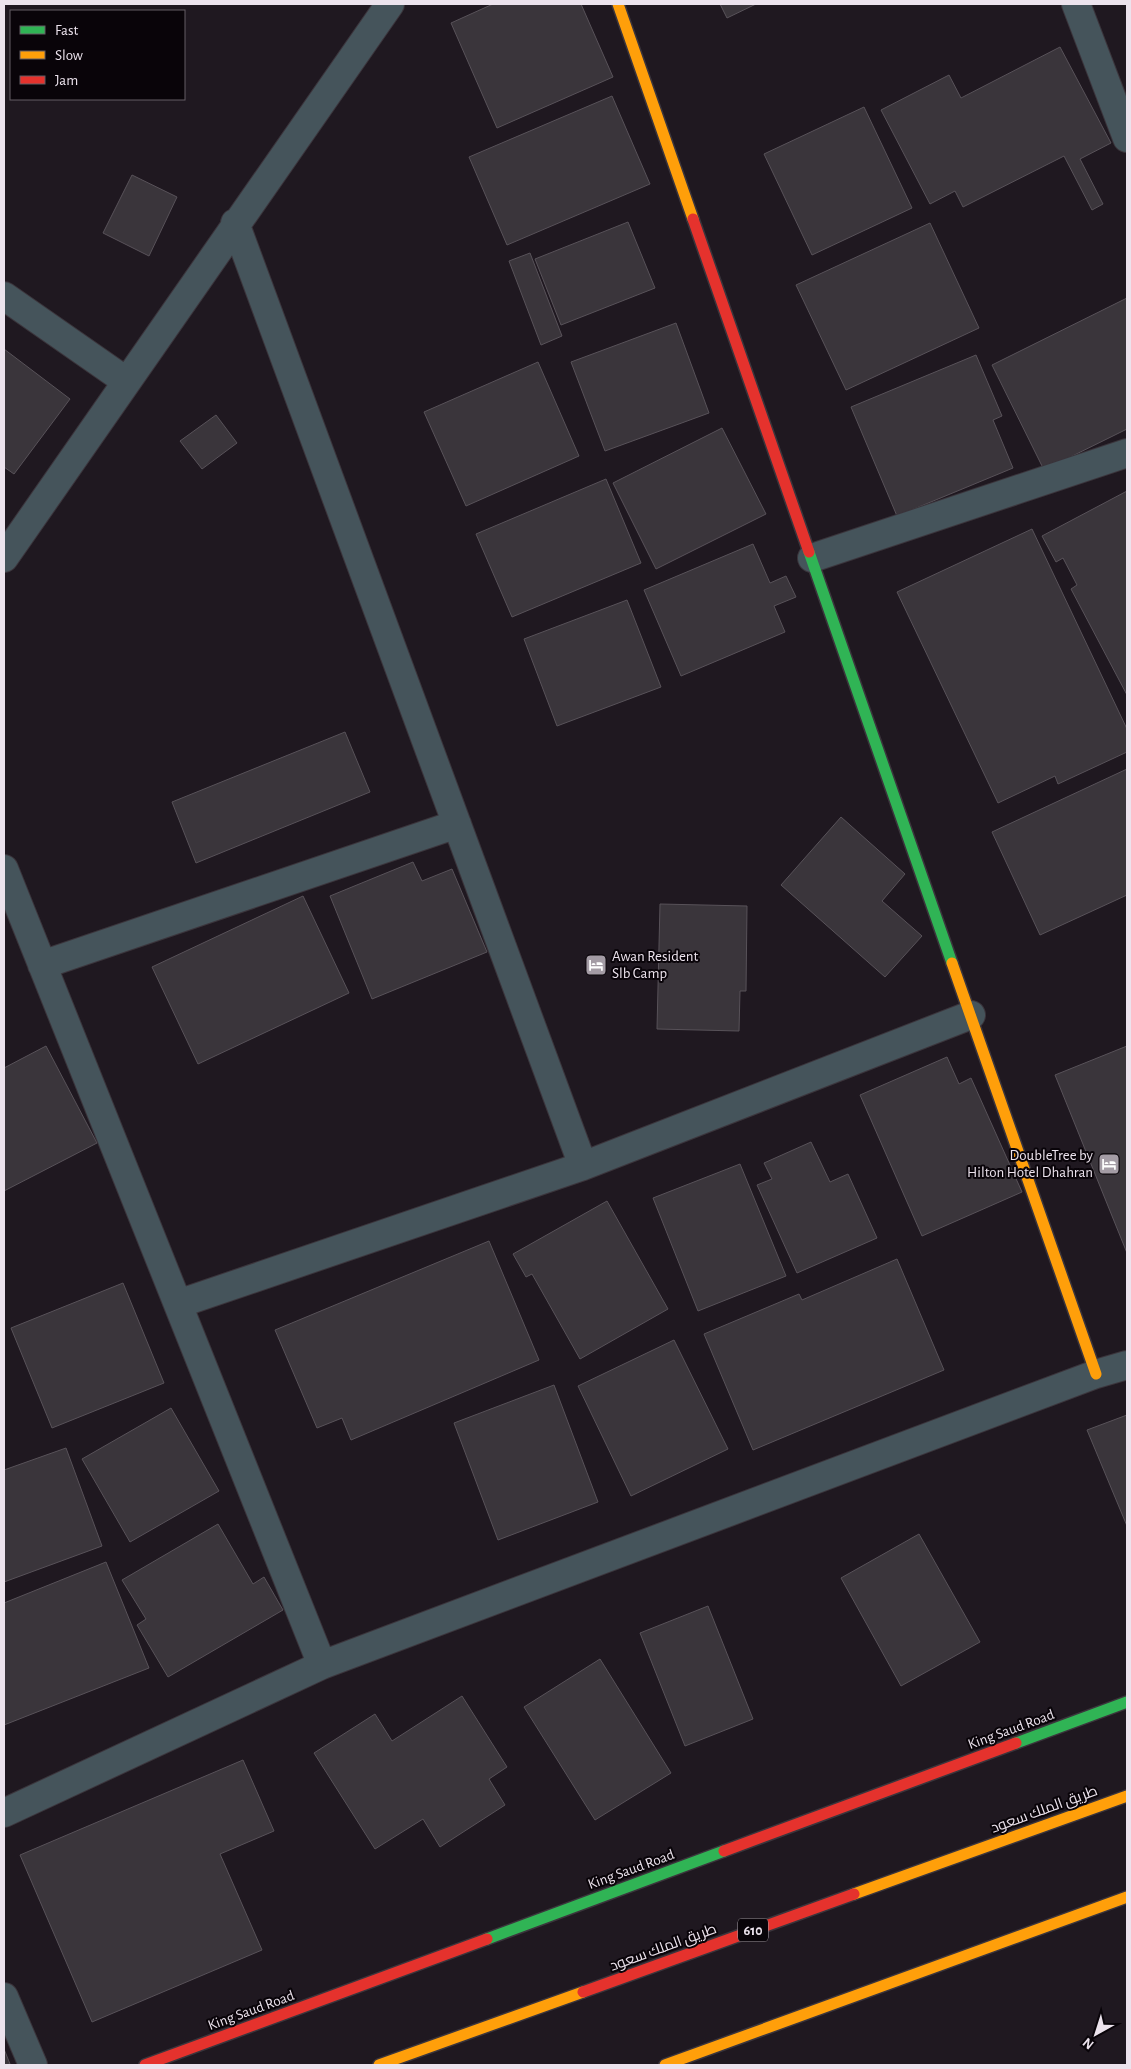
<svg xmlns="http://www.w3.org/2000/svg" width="1131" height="2069" viewBox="0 0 1131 2069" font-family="'Alegreya Sans',Cairo,sans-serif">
  <rect width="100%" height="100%" fill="#1f1820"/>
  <path fill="#3a353b" stroke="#585259" d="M493,4H581L613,77L497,128L451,23Z
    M720,4H756L727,18Z
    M1060,47L1111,143L1080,159L1103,204L1092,210L1064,156L963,207L955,191L930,204L881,110L949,75L961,98Z
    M612,96L650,184L507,245L469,157Z
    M864,107L912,208L812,255L764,154Z
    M132,175L177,197L149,256L103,233Z
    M628,222L655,288L561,325L535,259Z
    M930,223L979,328L846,390L796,285Z
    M530,253L562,336L541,345L509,261Z
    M1127,298V429L1044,470L992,365Z
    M676,323L709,413L605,451L571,362Z
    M4,349L70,399L14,474L4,467Z
    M976,355L1002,416L993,420L1013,468L897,516L851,407Z
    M538,362L579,456L466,506L424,412Z
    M216,415L237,443L202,469L180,441Z
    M722,428L766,514L656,569L613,483Z
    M606,479L641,563L512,617L476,534Z
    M1127,491V695L1071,589L1077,585L1063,558L1056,562L1042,536Z
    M1032,529L1127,729V752L1058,784L1055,776L998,803L897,592Z
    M753,544L770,583L786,576L796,597L774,606L785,632L681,676L644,590Z
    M627,600L661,687L557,726L524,639Z
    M345,732L370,792L196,863L172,802Z
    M1127,769V895L1040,935L992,832Z
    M841,817L905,874L882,901L922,936L885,977L781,885Z
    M413,862L422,881L452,869L487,952L372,999L330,896Z
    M303,896L349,993L198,1064L152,967Z
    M660,904L747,906L746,991H740L739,1031L657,1029Z
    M46,1046L97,1143L4,1191V1068Z
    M1127,1046V1253L1055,1075Z
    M947,1057L959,1084L971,1078L1022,1192L922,1236L860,1095Z
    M811,1142L830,1182L848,1174L877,1238L797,1273L757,1185L772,1179L764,1163Z
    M740,1164L786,1276L698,1311L653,1198Z
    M607,1201L668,1309L580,1359L532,1274L526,1277L513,1254Z
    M489,1241L539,1360L351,1440L342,1418L317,1428L275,1330Z
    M897,1259L944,1370L753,1450L704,1334L799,1294L802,1300Z
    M123,1283L164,1383L52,1428L11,1328Z
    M674,1340L728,1449L631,1496L578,1386Z
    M554,1385L598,1502L498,1540L454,1423Z
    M171,1408L219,1491L130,1542L82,1459Z
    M1127,1415V1526L1087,1430Z
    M66,1448L102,1546L4,1582V1470Z
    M218,1524L253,1584L264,1577L283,1610L168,1677L137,1625L146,1619L122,1580Z
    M919,1534L980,1642L901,1686L841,1578Z
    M106,1562L149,1668L4,1725V1603Z
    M708,1606L753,1719L685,1746L640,1633Z
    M600,1659L671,1773L595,1820L524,1707Z
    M462,1696L507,1767L489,1779L505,1805L440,1847L423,1819L375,1849L314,1753L375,1714L392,1741Z
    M243,1760L274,1831L220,1854L262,1950L92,2022L20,1855Z
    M4,2049L10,2064L5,2065H4Z"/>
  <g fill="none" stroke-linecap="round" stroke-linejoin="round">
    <g stroke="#3b353c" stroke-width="30">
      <path id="street" d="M1076,4L1127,138
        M235,223L583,1166
        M4,296L126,381
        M4,558L390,4
        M812,558L1127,453
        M4,869L322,1665
        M42,965L457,824
        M178,1304L583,1166L971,1015
        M4,1813L322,1665L1096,1374L1127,1365
        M4,1997L33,2065"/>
    </g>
    <g stroke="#3b353c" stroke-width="14">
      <path id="fast" d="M809,552L952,963
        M1016,1743L1127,1702
        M487,1939L724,1851"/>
    </g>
    <g stroke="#3b353c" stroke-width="14">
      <path id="slow" d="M618,4L693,219
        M952,963L1096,1374
        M854,1894L1127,1796
        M379,2065L583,1992
        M665,2065L1127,1897"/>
    </g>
    <g stroke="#3b353c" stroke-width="14">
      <path id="jam" d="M693,219L809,552
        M724,1851L1016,1743
        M583,1992L854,1894
        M145,2065L487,1939"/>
    </g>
    <use href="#street" stroke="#45545b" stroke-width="28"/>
    <use href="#fast" stroke="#30b455" stroke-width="11"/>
    <use href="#slow" stroke="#ff9f0a" stroke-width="11"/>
    <use href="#jam" stroke="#e5322d" stroke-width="11"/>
  </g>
  <defs>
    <g id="hotel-square" transform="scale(1.125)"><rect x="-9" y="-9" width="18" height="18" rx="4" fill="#a49ca5" stroke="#090409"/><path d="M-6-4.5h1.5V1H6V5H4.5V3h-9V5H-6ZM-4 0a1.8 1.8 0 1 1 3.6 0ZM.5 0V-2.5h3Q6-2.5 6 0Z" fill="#fff"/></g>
  </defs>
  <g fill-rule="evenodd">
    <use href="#hotel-square" x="596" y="965"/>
    <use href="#hotel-square" x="1109" y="1164"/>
  </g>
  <g text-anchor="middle" stroke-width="4" stroke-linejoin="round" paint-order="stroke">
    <rect fill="#090409" stroke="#a8a0a9" stroke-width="1" x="738" y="1918.5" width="30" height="23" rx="4"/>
    <g font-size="14" font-weight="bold" fill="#ece3ed">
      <text x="753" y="1935">610</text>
    </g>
    <g font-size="15" fill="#ece3ed" stroke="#090409" text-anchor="start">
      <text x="612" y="961">Awan Resident<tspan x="612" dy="17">Slb Camp</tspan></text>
      <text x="1093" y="1160" text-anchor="end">DoubleTree by<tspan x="1093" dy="17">Hilton Hotel Dhahran</tspan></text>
    </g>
    <g font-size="15" fill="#ece3ed" stroke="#090409">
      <text transform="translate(1011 1729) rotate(-20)" y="5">King Saud Road</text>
      <text transform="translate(1044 1809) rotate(-20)" y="5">طريق الملك سعود</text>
      <text transform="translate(631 1869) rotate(-20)" y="5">King Saud Road</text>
      <text transform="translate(663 1947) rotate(-20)" y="5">طريق الملك سعود</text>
      <text transform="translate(251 2010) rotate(-20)" y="5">King Saud Road</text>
    </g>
  </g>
  <rect width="1131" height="2069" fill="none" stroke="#ece3ed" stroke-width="10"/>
  <rect x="10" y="10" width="175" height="90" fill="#090409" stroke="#645d64"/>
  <rect x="20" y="26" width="25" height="8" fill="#30b455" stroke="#645d64"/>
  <text x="55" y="35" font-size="15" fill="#ece3ed">Fast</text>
  <rect x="20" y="51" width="25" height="8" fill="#ff9f0a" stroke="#645d64"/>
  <text x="55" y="60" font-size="15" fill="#ece3ed">Slow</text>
  <rect x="20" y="76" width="25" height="8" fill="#e5322d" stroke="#645d64"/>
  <text x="55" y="85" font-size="15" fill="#ece3ed">Jam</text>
  <g transform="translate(1096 2034) rotate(219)" stroke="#090409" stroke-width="4" paint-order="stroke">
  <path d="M0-4L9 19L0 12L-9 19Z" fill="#ece3ed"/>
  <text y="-8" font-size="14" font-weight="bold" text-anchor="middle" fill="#ece3ed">N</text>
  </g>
</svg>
